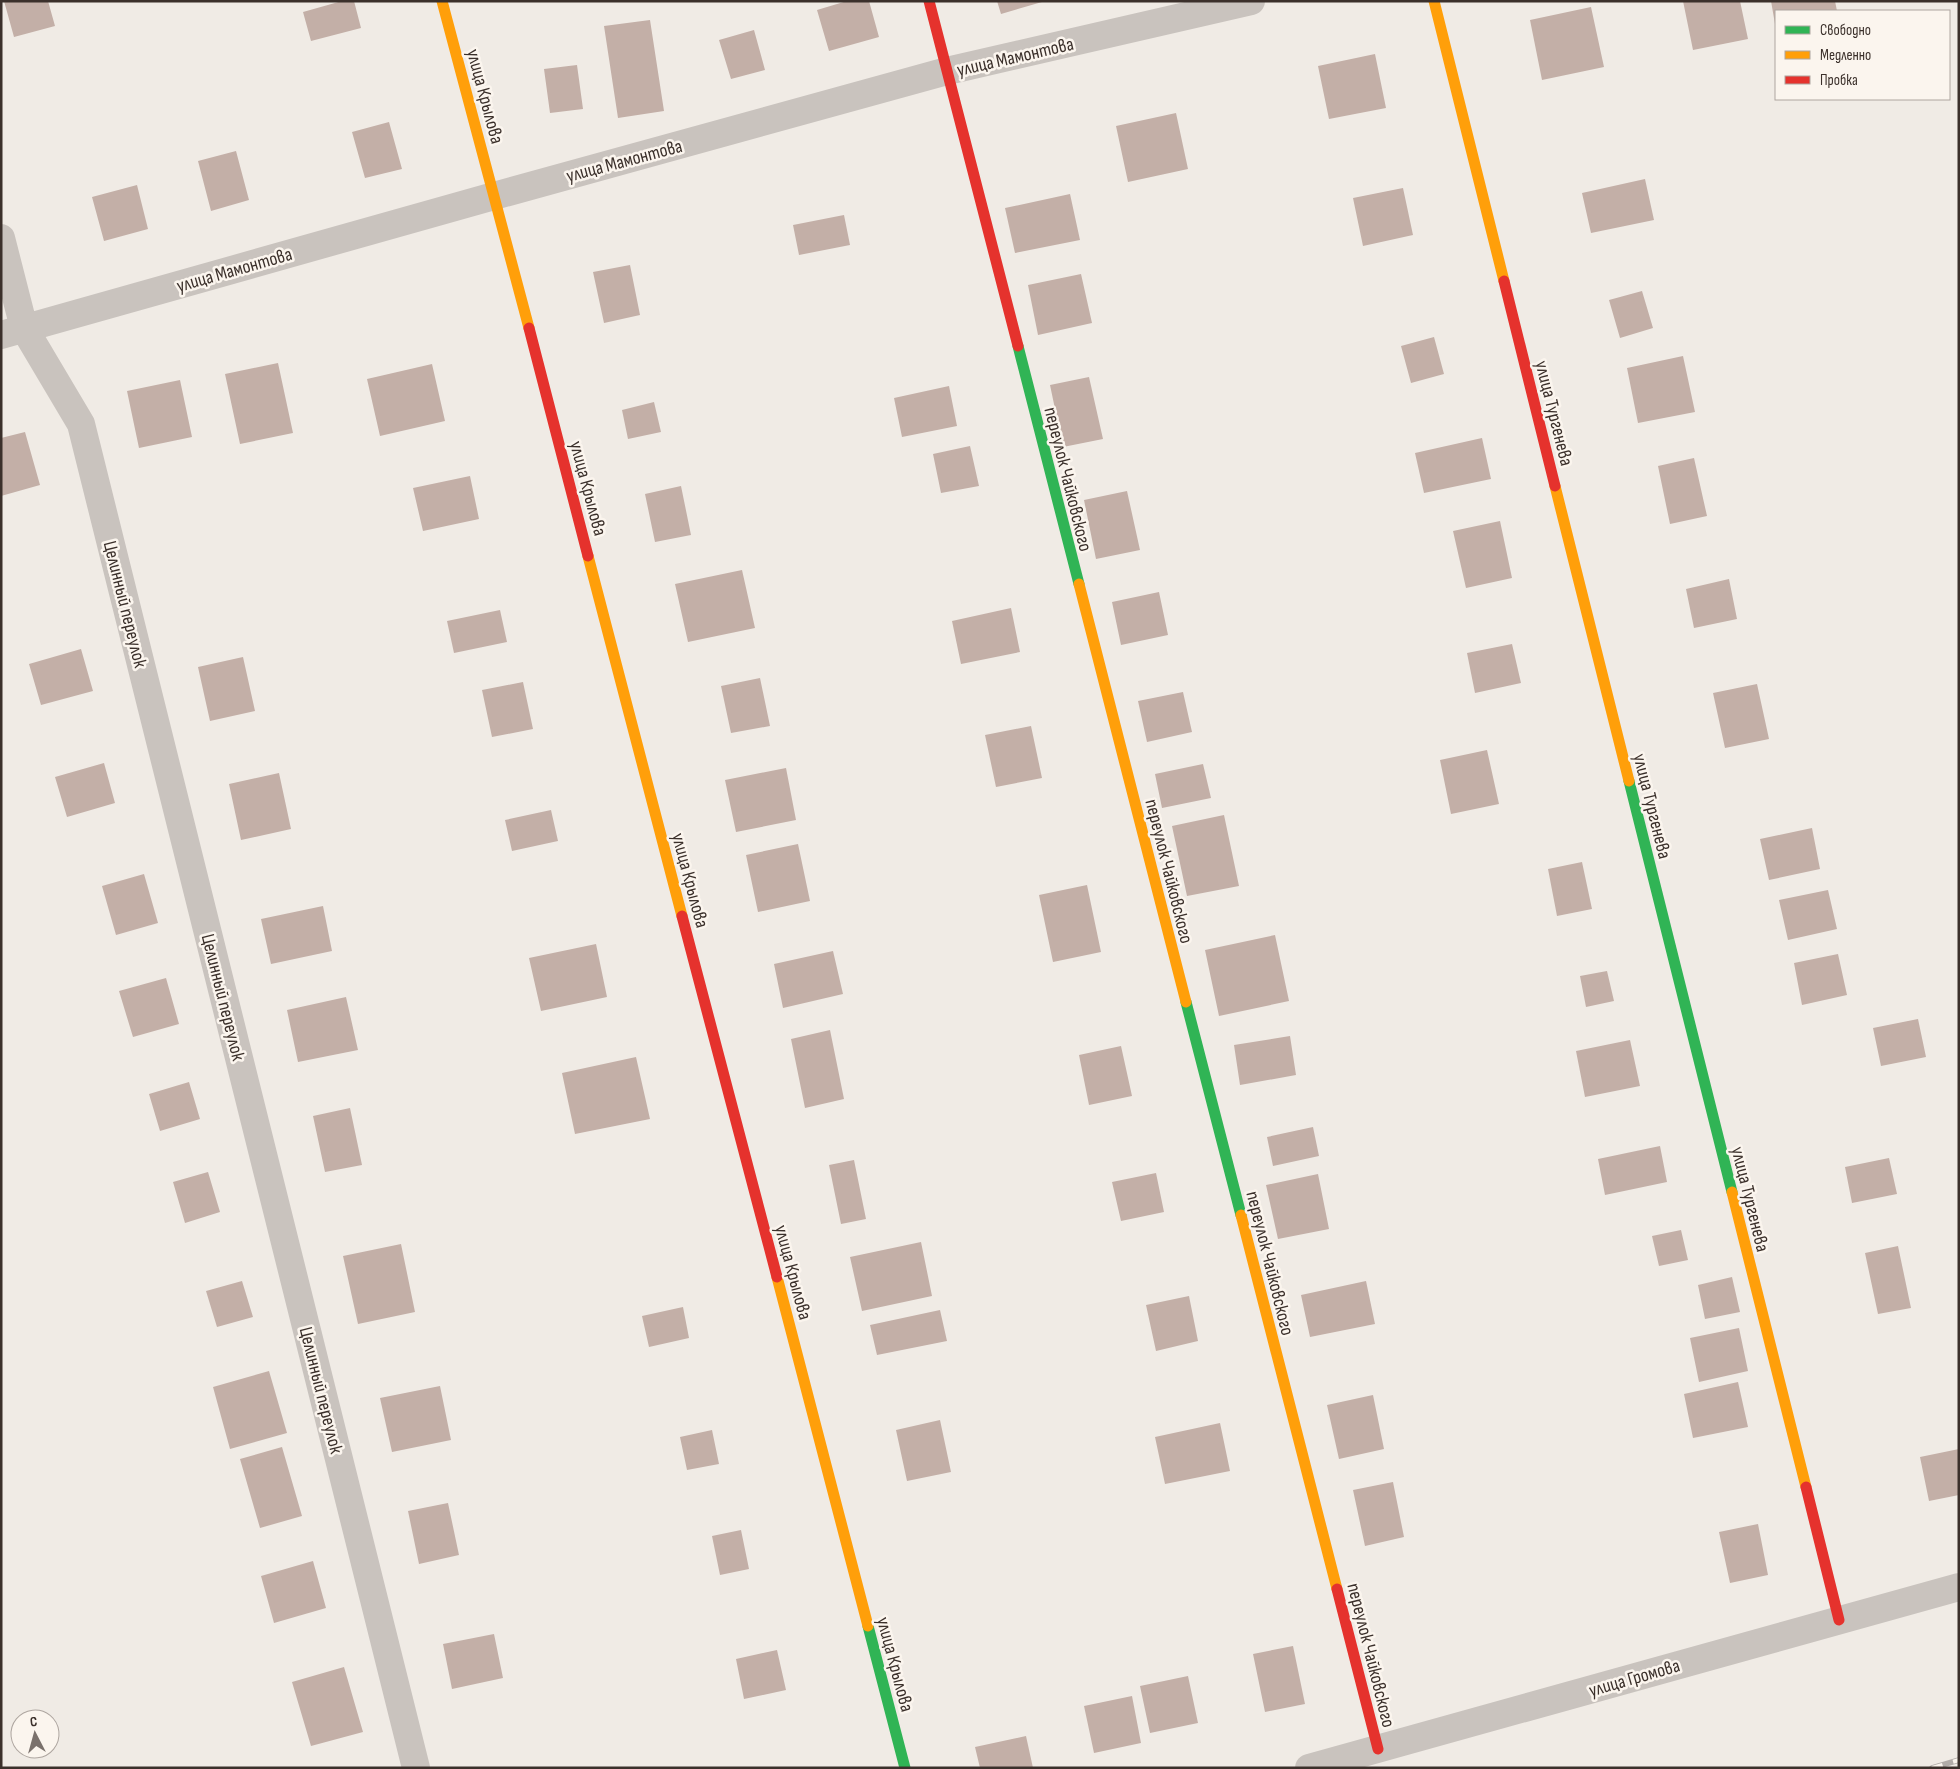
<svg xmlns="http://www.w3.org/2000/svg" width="1960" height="1769" viewBox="0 0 1960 1769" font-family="'Sofia Sans Condensed',sans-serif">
  <rect width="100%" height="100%" fill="#f0ebe5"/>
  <path fill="#c3afa7" d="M4,1H48L55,26L14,37Z
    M342,1H354L361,28L311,41L303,12Z
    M847,1H869L879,37L829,51L817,10Z
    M997,1H1042V2L1001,14Z
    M1683,1H1740L1748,39L1693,50Z
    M1771,1H1835L1837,11H1776L1775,24Z
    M1591,7L1604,67L1542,80L1530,20Z
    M650,20L664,111L618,118L604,26Z
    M754,30L765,70L731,79L719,40Z
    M1375,54L1386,108L1329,119L1318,66Z
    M577,65L583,109L550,113L544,69Z
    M1176,113L1188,169L1128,182L1116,126Z
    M389,122L402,169L365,178L352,132Z
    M236,151L249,200L211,211L198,161Z
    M1645,179L1654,220L1591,233L1582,193Z
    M137,185L148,229L104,241L92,197Z
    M1403,188L1413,235L1363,246L1353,198Z
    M1070,194L1080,240L1015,253L1005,208Z
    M844,215L850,245L799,255L793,225Z
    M630,265L640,315L604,323L593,272Z
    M1081,274L1092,323L1038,335L1028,285Z
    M1642,291L1653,328L1620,338L1609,300Z
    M1434,337L1444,374L1411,383L1401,346Z
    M1683,356L1695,412L1638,423L1627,368Z
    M278,363L293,433L240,444L225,374Z
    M432,364L445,421L380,436L367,379Z
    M1089,377L1103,439L1063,447L1050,385Z
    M180,380L192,437L139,448L127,391Z
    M949,386L957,426L902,437L894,398Z
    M654,402L661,432L628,439L622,410Z
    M25,432L40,485L1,496V438Z
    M1482,438L1491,479L1424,493L1415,453Z
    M970,446L979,486L941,493L933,454Z
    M1694,458L1707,516L1670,524L1658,466Z
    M470,476L479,519L423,531L413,488Z
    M681,486L691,535L655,542L645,494Z
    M1127,491L1140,550L1096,559L1084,500Z
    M1500,521L1512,578L1466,588L1453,531Z
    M742,570L755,628L688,642L675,584Z
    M1729,579L1737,619L1694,628L1686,589Z
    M1159,592L1168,635L1121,645L1112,602Z
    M1011,608L1020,652L961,664L952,621Z
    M500,610L507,642L454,653L447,621Z
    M1512,644L1521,683L1475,693L1467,653Z
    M81,649L93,691L41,705L29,664Z
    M243,657L255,711L210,721L198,667Z
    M760,678L770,726L731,733L721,686Z
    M523,682L533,729L492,737L482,690Z
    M1757,684L1769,739L1725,748L1713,693Z
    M1183,692L1192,732L1147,742L1138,701Z
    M1031,726L1042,778L996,787L985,735Z
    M1487,750L1499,804L1451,814L1440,760Z
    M104,763L115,803L67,817L55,777Z
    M1203,764L1211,798L1162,808L1155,774Z
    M786,768L796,820L736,832L725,780Z
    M279,773L291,829L241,840L229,784Z
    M551,810L558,841L512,851L505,820Z
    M1224,815L1239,886L1187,896L1172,826Z
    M1812,828L1820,869L1769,880L1760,839Z
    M798,844L810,901L758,912L746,855Z
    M1582,862L1592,909L1557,916L1548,869Z
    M144,874L158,923L116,935L102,886Z
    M1087,885L1101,952L1053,962L1039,895Z
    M1828,890L1837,929L1788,940L1779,900Z
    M323,906L332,951L271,964L261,919Z
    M1275,935L1289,1001L1219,1016L1205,950Z
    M596,944L607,997L541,1011L529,958Z
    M833,951L843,994L783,1008L774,964Z
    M1838,954L1847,995L1802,1005L1794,963Z
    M1607,971L1614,1001L1586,1007L1580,976Z
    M166,978L179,1024L133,1037L119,991Z
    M346,997L358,1050L298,1062L287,1010Z
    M1918,1019L1926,1057L1881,1066L1873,1028Z
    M830,1030L844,1099L805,1108L791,1039Z
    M1290,1036L1296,1075L1240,1085L1234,1045Z
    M1630,1040L1640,1086L1585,1097L1576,1051Z
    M1121,1046L1132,1096L1089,1105L1079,1055Z
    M636,1057L650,1119L575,1134L562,1073Z
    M189,1082L200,1119L160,1131L149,1094Z
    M350,1108L362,1165L325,1172L313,1116Z
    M1313,1127L1319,1156L1273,1166L1267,1137Z
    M1660,1146L1667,1182L1605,1195L1598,1159Z
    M1889,1158L1897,1194L1852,1203L1845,1167Z
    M854,1160L866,1219L841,1224L829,1165Z
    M208,1172L220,1212L185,1223L173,1182Z
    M1156,1173L1164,1212L1121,1221L1112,1182Z
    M1318,1174L1329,1229L1278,1239L1266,1185Z
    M1681,1230L1688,1260L1659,1266L1652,1236Z
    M921,1242L932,1296L862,1311L850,1257Z
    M401,1244L415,1312L358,1324L343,1256Z
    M1898,1246L1911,1308L1878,1314L1865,1253Z
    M1732,1277L1740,1312L1705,1319L1698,1285Z
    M242,1281L253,1317L217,1327L206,1291Z
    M1366,1281L1375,1324L1310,1337L1301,1295Z
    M1189,1296L1198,1341L1156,1351L1146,1305Z
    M683,1307L689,1338L649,1347L642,1316Z
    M940,1310L947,1341L877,1355L870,1325Z
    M1739,1328L1748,1371L1699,1382L1690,1338Z
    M269,1371L287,1433L230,1449L213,1387Z
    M1738,1382L1748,1427L1693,1438L1684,1394Z
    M440,1386L451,1440L392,1452L380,1398Z
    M1373,1395L1384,1449L1339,1459L1327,1405Z
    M940,1420L951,1472L907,1481L896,1430Z
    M1220,1423L1230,1471L1165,1484L1155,1437Z
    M712,1430L719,1464L687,1470L680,1437Z
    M282,1447L302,1516L260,1528L240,1459Z
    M1959,1449V1495L1929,1501L1920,1457Z
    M1393,1482L1404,1537L1365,1546L1353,1490Z
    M448,1503L459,1555L419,1564L408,1511Z
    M1758,1524L1768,1575L1730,1583L1719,1532Z
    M741,1530L749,1569L720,1575L712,1536Z
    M313,1561L326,1608L274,1623L261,1576Z
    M494,1634L503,1678L452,1689L443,1644Z
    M1293,1646L1305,1704L1265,1712L1253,1654Z
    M777,1650L786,1690L744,1699L736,1659Z
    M344,1667L363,1732L311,1746L292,1682Z
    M1188,1676L1198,1723L1150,1733L1140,1686Z
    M1132,1696L1141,1743L1094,1753L1084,1706Z
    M1026,1736L1033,1768H980L975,1747Z"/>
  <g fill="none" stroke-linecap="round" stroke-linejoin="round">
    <path stroke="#c9c3be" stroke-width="28" d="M1,238L24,328L81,424L416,1768
      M1,335L494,196L947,71L1251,1
      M1309,1768L1959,1587"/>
    <path stroke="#30b455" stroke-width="11" d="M1018,346L1079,584
      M1629,781L1732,1192
      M1186,1002L1241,1215
      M868,1626L905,1768"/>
    <path stroke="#ff9f0a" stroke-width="11" d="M442,1L529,328
      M1434,1L1504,281
      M1555,486L1629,781
      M588,556L682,916
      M1079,584L1186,1002
      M1732,1192L1806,1487
      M1241,1215L1337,1589
      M777,1277L868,1626"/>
    <path stroke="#e5322d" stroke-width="11" d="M929,1L1018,346
      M1504,281L1555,486
      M529,328L588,556
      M682,916L777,1277
      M1806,1487L1839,1620
      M1337,1589L1378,1749"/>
    <g stroke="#b1aca8" stroke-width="5.5">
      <path id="rail" d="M1932,1768L1959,1760"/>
    </g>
    <use href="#rail" stroke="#fbf5ee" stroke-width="4" stroke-dasharray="11" stroke-linecap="butt"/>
  </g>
  <g text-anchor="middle" stroke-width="5" stroke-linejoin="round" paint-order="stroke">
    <g font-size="19" fill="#3b302b" stroke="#fbf5ee">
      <text transform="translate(1015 56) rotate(-13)" y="7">улица Мамонтова</text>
      <text transform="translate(486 96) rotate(75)" y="7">улица Крылова</text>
      <text transform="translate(624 160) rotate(-15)" y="7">улица Мамонтова</text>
      <text transform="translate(234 269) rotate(-16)" y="7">улица Мамонтова</text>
      <text transform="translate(1555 413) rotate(76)" y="7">улица Тургенева</text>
      <text transform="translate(1069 479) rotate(76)" y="7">переулок Чайковского</text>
      <text transform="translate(589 488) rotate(75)" y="7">улица Крылова</text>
      <text transform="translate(126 604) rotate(76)" y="7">Целинный переулок</text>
      <text transform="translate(1653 806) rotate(76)" y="7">улица Тургенева</text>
      <text transform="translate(1170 871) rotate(76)" y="7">переулок Чайковского</text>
      <text transform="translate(691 880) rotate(75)" y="7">улица Крылова</text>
      <text transform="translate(224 997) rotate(76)" y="7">Целинный переулок</text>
      <text transform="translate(1751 1199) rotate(76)" y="7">улица Тургенева</text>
      <text transform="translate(1271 1263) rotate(76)" y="7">переулок Чайковского</text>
      <text transform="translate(794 1272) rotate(75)" y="7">улица Крылова</text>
      <text transform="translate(322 1390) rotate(76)" y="7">Целинный переулок</text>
      <text transform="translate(1372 1655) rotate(76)" y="7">переулок Чайковского</text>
      <text transform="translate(896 1664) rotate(75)" y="7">улица Крылова</text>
      <text transform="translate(1634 1677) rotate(-16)" y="7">улица Громова</text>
    </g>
  </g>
  <rect width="1960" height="1769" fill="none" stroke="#3b302b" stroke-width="5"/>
  <rect x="1775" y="10" width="175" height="90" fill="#fbf5ee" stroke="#aea6a0"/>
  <rect x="1785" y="26" width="25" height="8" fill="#30b455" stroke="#aea6a0"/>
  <text x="1820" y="35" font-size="15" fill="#3b302b">Свободно</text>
  <rect x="1785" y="51" width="25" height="8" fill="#ff9f0a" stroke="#aea6a0"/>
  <text x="1820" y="60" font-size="15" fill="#3b302b">Медленно</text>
  <rect x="1785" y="76" width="25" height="8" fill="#e5322d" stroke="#aea6a0"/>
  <text x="1820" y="85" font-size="15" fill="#3b302b">Пробка</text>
  <g transform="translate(35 1734) rotate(354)"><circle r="24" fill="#fbf5ee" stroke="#aea6a0"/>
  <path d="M0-4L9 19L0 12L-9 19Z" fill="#7a716c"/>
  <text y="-8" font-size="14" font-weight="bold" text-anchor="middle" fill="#3b302b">С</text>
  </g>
</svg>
